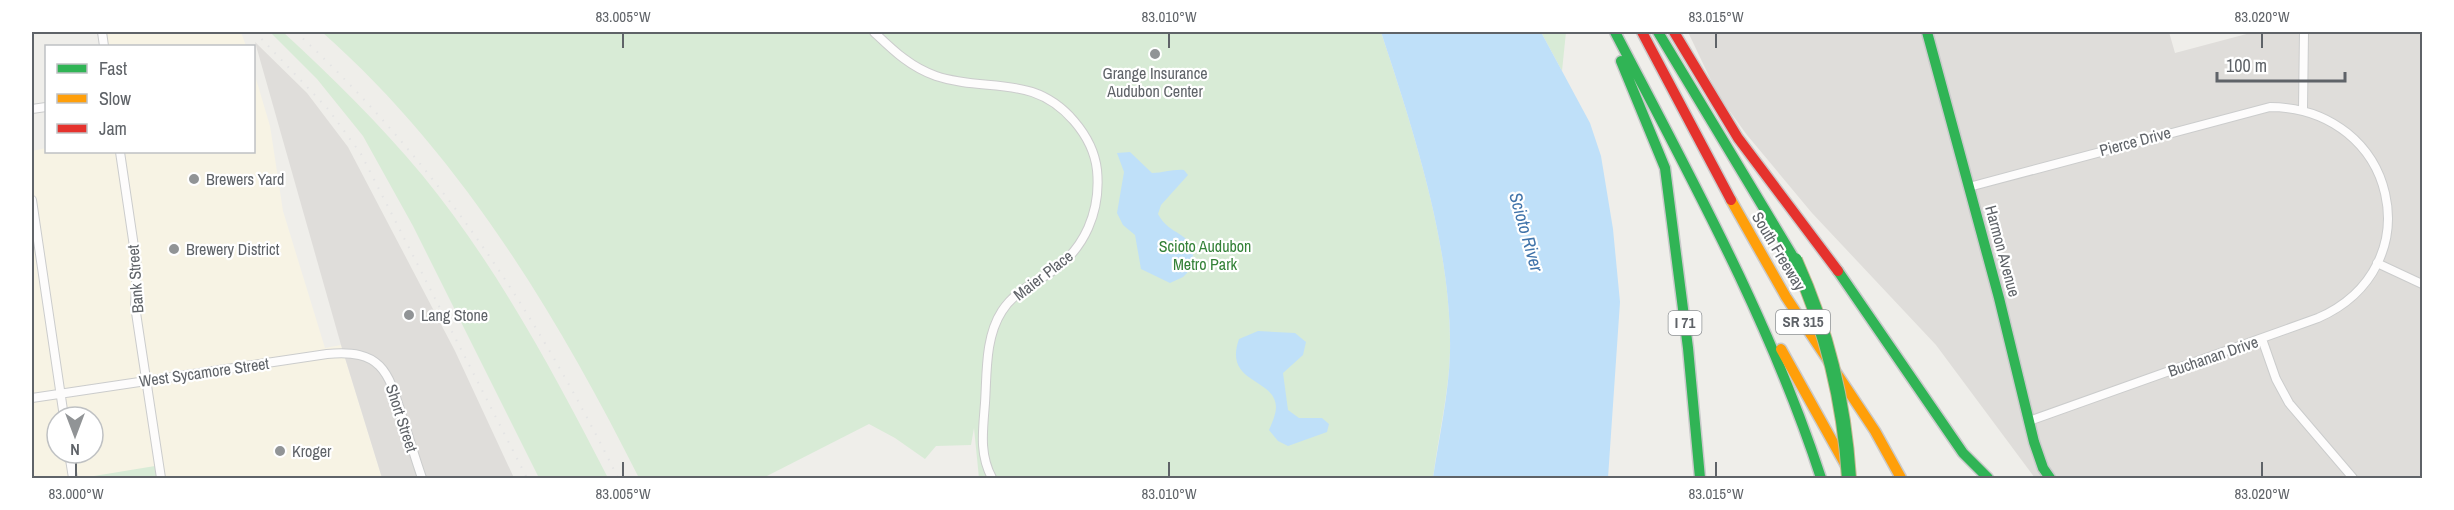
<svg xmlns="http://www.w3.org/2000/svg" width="2454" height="510" viewBox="0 0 2454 510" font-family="'Archivo Narrow',sans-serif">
  <rect width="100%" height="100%" fill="#efeeea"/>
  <path fill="#f7f3e4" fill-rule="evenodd" d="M103,32H241L246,46H105Z
    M254,72L270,126L283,211L325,348L341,345L382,478H32V151L46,148V152H254ZM57,417H93V453H57Z"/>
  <path fill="#dfddda" d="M1688,32H2169L2175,53L2254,32H2422V478H2035L1936,345L1812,213L1747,135L1718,95Z
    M255,42L307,93L348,147L455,351L514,478H382L341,345Z"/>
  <path fill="#d8ebd6" d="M270,32H283C332,77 380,124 423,176C498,268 554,373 608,478H539L413,226L363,136L317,79Z
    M322,32H1381C1413,129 1452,248 1450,352C1449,393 1438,437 1433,478H979L974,428L971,445L936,446L925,459L895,438L869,424L763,478H639C557,315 460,154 322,32Z
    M1541,32H1566L1562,71Z
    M155,466L157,478H84L88,477Z"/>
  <path fill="#bfe0f9" d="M1381,32H1541L1590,123L1601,156L1613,229L1620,302L1608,478H1433C1439,437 1449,393 1450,352C1452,248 1413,129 1381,32Z
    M1130,152L1152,173C1163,173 1173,169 1184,170L1188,175L1161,205L1158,214C1172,240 1196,228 1193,267L1183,277L1170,283L1141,269L1135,235L1123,225L1117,213L1124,172L1117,153Z
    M1258,331L1295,333L1306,342L1303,355L1283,373L1288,410L1299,418H1322L1329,424L1327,432L1288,446L1278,441L1269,430C1272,423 1276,414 1276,407C1275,377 1223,384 1239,339Z"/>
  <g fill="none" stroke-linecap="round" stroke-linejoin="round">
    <g stroke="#cbcccc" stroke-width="10">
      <path id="street" d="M102,32L104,46
        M874,32C893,50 910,67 936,76C987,93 1033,73 1074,121C1086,135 1095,152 1097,170C1101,211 1085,249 1051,272C1033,284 1014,292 1002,311C985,337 987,373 985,403C983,430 979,454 992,478
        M32,109L46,107
        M2303,109L2304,32
        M120,152L137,267L135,306L161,478
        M1969,187L2270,107C2397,108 2434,267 2318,318L2029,421
        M32,200L64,417
        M2377,263L2422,284
        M2262,339L2276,379L2289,403L2353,478
        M32,398L327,354C381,349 388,370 402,416C409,437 415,458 422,478
        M69,453L73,478"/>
    </g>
    <g stroke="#cacacb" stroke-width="13">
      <path id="fast" d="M1615,32C1691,178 1770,321 1821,478
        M1658,32L1795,260
        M1927,32L1999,298L2034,442L2043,468L2050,478
        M1621,61L1665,168L1688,348L1700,478
        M1838,271L1963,453L1988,478"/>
    </g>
    <g stroke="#cacacb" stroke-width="13">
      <path id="slow" d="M1731,200L1786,297L1875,431L1901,478
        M1781,349L1849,471"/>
    </g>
    <g stroke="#cacacb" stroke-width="13">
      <path id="jam" d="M1642,32L1731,200
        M1674,32L1738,138L1838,271"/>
    </g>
    <use href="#street" stroke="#fdfcfc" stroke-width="8"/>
    <use href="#fast" stroke="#30b455" stroke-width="10"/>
    <use href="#slow" stroke="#ff9f0a" stroke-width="10"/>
    <use href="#jam" stroke="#e5322d" stroke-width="10"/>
    <path stroke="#e4e4e4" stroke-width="2" stroke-dasharray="1.5 8" stroke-linecap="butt" d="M255,32L328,109L361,154L527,478
      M296,32C435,160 535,310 618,478"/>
    <g stroke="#c8b996" stroke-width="16" stroke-linecap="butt">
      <path id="fast-bridge" d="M1795,260C1827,331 1844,400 1849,478"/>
    </g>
    <use href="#fast-bridge" stroke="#30b455" stroke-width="14"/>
  </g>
  <path fill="none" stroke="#5f6368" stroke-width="2" d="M623,33V48M1169,33V48M1716,33V48M2262,33V48M76,462V477M623,462V477M1169,462V477M1716,462V477M2262,462V477"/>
  <g fill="#919496" stroke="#fff" stroke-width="2">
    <circle cx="1155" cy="54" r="6"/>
    <circle cx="194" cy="179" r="6"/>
    <circle cx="174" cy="249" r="6"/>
    <circle cx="409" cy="315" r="6"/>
    <circle cx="280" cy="451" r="6"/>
  </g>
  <g text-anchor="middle" stroke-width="4.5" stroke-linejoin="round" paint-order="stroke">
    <g fill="#fff" stroke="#8f9295" stroke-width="1.5">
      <rect x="1776" y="310" width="54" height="24" rx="4.5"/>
      <rect x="1668.5" y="311" width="33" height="24" rx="4.5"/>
    </g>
    <g font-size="15" font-weight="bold" fill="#5f6368">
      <text x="1803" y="327">SR 315</text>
      <text x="1685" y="328">I 71</text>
    </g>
    <g font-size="16" fill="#5f6368" stroke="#fff" text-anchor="start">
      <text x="1155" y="79" text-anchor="middle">Grange Insurance<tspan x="1155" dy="18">Audubon Center</tspan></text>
      <text x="206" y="185">Brewers Yard</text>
      <text x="186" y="255">Brewery District</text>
      <text x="421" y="321">Lang Stone</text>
      <text x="292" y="457">Kroger</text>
    </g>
    <g font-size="16" fill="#5f6368" stroke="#fff">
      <text transform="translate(2135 141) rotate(-15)" y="6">Pierce Drive</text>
      <text transform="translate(1779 251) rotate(59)" y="6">South Freeway</text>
      <text transform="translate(2003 251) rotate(75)" y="6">Harmon Avenue</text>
      <text transform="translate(1043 275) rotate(-38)" y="6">Maier Place</text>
      <text transform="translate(135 279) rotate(-94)" y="6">Bank Street</text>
      <text transform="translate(2213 356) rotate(-19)" y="6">Buchanan Drive</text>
      <text transform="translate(204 372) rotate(-8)" y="6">West Sycamore Street</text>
      <text transform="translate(402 418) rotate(72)" y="6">Short Street</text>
    </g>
    <g font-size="16" fill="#348238" stroke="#fff">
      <text x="1205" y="252">Scioto Audubon<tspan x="1205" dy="18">Metro Park</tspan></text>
    </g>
    <g font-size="18" font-style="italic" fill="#4174aa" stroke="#fff">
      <text transform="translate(1526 232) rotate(74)" y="6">Scioto River</text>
    </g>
  </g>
  <rect width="2454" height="510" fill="none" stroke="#ffffff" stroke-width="66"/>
  <rect x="45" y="45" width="210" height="108" fill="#ffffff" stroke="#bfc1c3" stroke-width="1.5"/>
  <rect x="57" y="64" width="30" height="9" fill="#30b455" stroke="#bfc1c3" stroke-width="1.5"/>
  <text x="99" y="75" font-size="18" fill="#5f6368">Fast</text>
  <rect x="57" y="94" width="30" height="9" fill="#ff9f0a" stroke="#bfc1c3" stroke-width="1.5"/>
  <text x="99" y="105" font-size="18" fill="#5f6368">Slow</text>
  <rect x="57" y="124" width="30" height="9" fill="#e5322d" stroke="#bfc1c3" stroke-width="1.5"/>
  <text x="99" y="135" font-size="18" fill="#5f6368">Jam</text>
  <g transform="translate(75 435) rotate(180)"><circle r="28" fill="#ffffff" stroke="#bfc1c3" stroke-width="1.5"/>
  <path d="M0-4.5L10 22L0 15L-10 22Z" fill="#919496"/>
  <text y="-9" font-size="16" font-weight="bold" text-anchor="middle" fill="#5f6368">N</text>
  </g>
  <path d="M2217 72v9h128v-9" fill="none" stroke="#5f6368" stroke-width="3"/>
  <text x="2226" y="72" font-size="18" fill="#5f6368" stroke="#ffffff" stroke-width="4.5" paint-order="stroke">100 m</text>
  <rect x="33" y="33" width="2388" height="444" fill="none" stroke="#5f6368" stroke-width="2"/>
  <g font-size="15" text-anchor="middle" fill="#5f6368">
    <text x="623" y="22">83.005°W</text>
    <text x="1169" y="22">83.010°W</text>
    <text x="1716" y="22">83.015°W</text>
    <text x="2262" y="22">83.020°W</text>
    <text x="76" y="499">83.000°W</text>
    <text x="623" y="499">83.005°W</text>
    <text x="1169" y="499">83.010°W</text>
    <text x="1716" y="499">83.015°W</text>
    <text x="2262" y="499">83.020°W</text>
  </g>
</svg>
